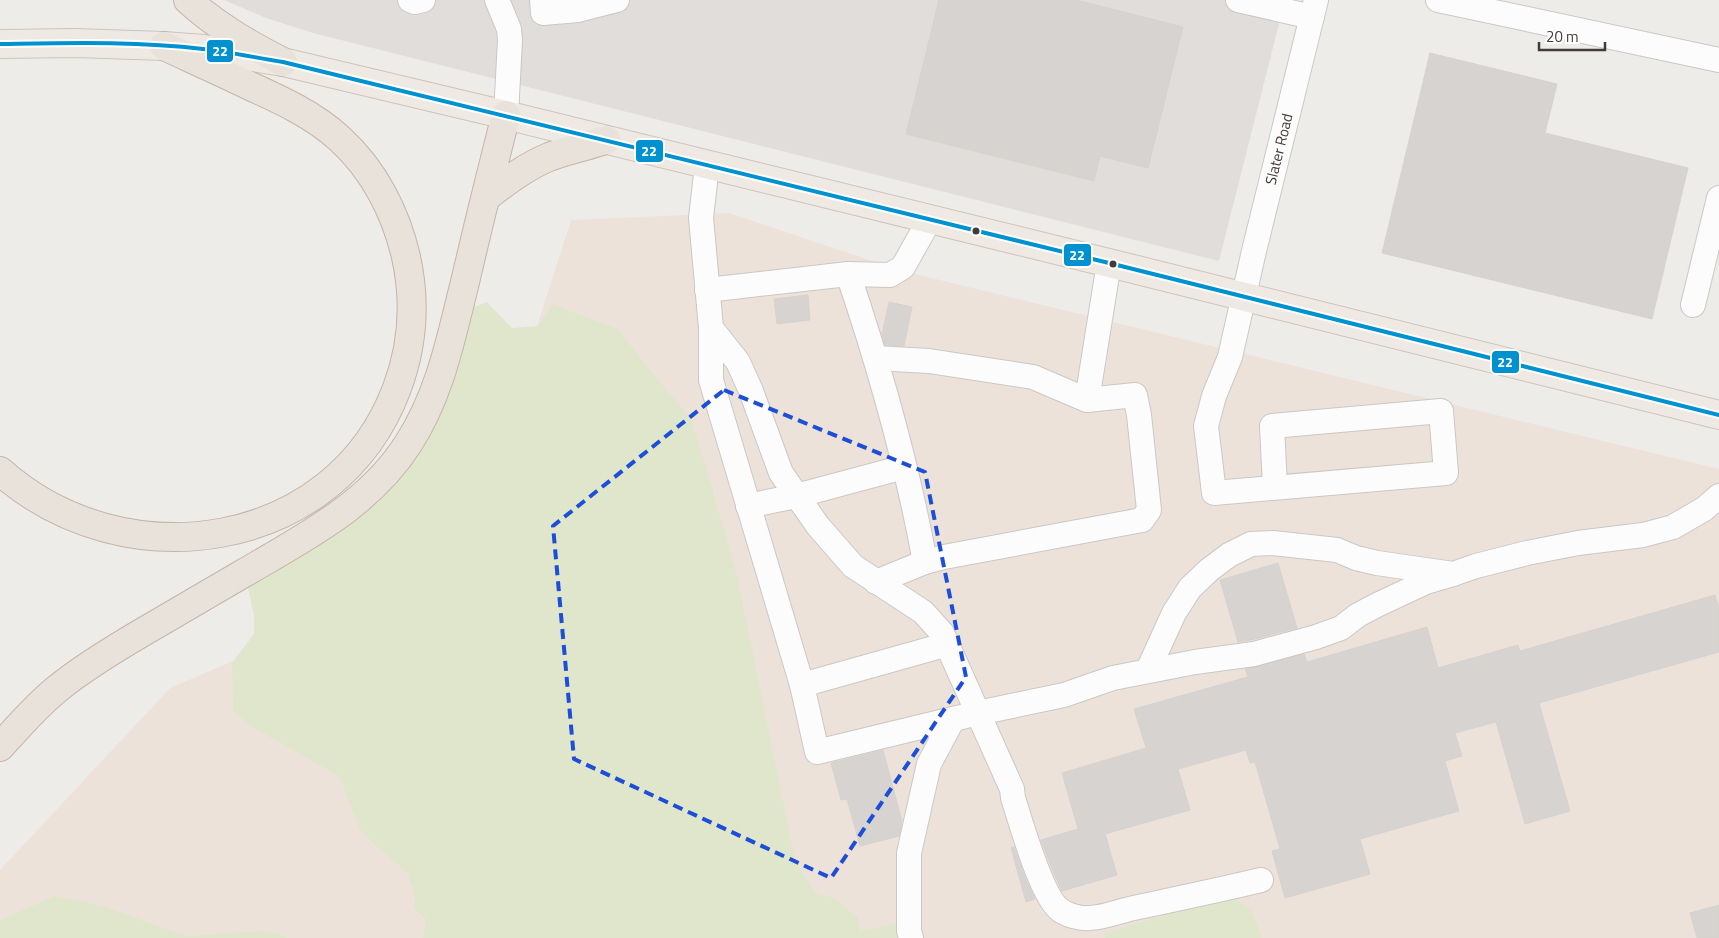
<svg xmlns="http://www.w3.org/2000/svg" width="1719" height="938" viewBox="0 0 1719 938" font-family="'Titillium Web',sans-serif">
  <rect width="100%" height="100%" fill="#eeece9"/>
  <path fill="#ede2da" d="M729,213L899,270L1719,469V938H0V870L170,688L334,618L487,482L571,220Z"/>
  <path fill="#e1ddda" d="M224,0H1285L1219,261L313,33L266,18Z"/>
  <path fill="#e0e6cb" d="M487,302L512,328L538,326L552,304L618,329L641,359L692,420L735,566L796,863L817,894L832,897L858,917L859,932L905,921L912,938H423L426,919L414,909L415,893L407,873L361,832L339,776L254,728L233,711L232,663L254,634V615L245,575L393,465L463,311Z
    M55,896L100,905L186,936L261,931L283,935L287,938H0V920Z
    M1228,897L1251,908L1262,938H1105L1104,933Z"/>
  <path fill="#d6d3d0" stroke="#d6d2cf" d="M939,0H1076L1183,27L1148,168L1100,156L1094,181L906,134Z
    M1430,53L1557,84L1545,133L1688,168L1652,319L1382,253Z
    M808,295L810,320L777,324L774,299Z
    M889,302L912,307L904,346L885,345L882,334Z
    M1278,563L1297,628L1251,640L1238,642L1220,580Z
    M1715,595L1719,609V652L1539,703L1570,811L1525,824L1496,722L1455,733L1462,756L1445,761L1459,811L1360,839L1370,874L1285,898L1272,851L1280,849L1255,762L1250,763L1246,750L1178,769L1190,810L1105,834L1117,875L1062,891L1052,869L1041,840L1078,829L1062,773L1146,748L1134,709L1248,677L1245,669L1304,654L1307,662L1427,627L1438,668L1518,645L1520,651Z
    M883,750L902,821L899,836L860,846L847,799L841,800L831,763Z
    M1014,847L1026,880L1035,899L1026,902L1011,848Z
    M1719,905V938H1697L1690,913Z"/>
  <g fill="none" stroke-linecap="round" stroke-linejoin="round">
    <g stroke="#cac8c5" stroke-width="26">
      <g id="minor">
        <path d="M410,0L415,2L423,0"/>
        <path d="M497,0L509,29L510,40L506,115"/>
        <path d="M542,0L543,13L578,10L617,0"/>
        <path d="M1238,0L1312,17"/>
        <path d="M1438,0L1719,60"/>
        <path d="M707,165L701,218L711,328V380L802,685L817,752L978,713L1064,695L1113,678L1195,662L1254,654L1316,637L1341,628L1358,615L1377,605L1426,582L1453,574"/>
        <path d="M848,274C880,368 907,464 925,562"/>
        <path d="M707,290L848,274L890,275L903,267L930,219"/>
        <path d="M1693,305L1719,198"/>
        <path d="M711,328L738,362L751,391L781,473L818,526L853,566L923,612L942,633L1012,789L1013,798C1021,822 1041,896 1060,910C1067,915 1080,919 1089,918C1104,918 1119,911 1134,908C1176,899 1219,890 1261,880"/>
        <path d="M875,358L929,361L1033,377L1087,400"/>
        <path id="s1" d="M1275,487L1272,426L1441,411L1446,473L1214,493L1206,426L1214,396L1230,357L1254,251L1316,0"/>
        <path d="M748,506L796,496L904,467"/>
        <path d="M876,582L925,562L944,557L1142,520L1149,510L1139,415L1135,395L1087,400L1109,263"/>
        <path d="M1148,670L1174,613L1190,588L1209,570L1229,555L1251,544L1273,543L1337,550L1356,558L1377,563L1453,574L1476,566L1527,553L1578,543L1643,535L1673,527L1704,509L1719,496"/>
        <path d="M802,685L948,644"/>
        <path d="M911,938L909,931V853L929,764L953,719"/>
      </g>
    </g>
    <g stroke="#cec4b9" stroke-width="30">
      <path id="major" d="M0,44L75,43L164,46L204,49L283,62L506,115L1109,263L1719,415"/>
    </g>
    <g stroke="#c3b4a8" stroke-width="30">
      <path id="highway" d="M188,0C216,26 250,45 283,62
        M486,197C506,182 525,167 549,157C567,150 587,146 606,140
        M0,471C124,582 336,552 397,388C413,345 416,302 406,257C396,213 374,170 340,139C314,115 281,100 250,86C221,72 192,59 164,46
        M0,747C18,727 36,706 57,689C84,667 114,649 143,632C177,612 210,593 244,573C305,537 369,505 408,444C440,395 451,338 465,282C478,226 492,170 506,115"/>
    </g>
    <use href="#minor" stroke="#fcfcfc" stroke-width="24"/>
    <use href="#major" stroke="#efe9e4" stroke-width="28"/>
    <use href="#highway" stroke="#e9e2db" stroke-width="28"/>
    <g stroke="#fff" stroke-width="8">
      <path id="bus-1" d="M0,44C68,43 136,41 203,49C230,52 257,58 283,62L1109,263L1719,415"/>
    </g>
    <use href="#bus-1" stroke="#0092d0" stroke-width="4"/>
  </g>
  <path fill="none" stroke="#1d4ed8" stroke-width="4" stroke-dasharray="10 6" stroke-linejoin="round" d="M724,390L925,472L966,677L831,878L574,759L553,526Z"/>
  <g fill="#433b36" stroke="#fff" stroke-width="2">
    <circle cx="976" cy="231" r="4.5"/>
    <circle cx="1113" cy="264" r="4.5"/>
  </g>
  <g text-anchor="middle" stroke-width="4" stroke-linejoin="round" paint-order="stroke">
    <g font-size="15" fill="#433b36" stroke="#fff">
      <text dy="5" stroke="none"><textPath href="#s1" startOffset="880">Slater Road</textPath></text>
    </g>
  </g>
  <g stroke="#fff" stroke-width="2">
    <rect x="206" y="39" width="28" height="24" rx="5" fill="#0092d0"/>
    <rect x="635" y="139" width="29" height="24" rx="5" fill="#0092d0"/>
    <rect x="1063" y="243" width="29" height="24" rx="5" fill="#0092d0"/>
    <rect x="1491" y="350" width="29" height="24" rx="5" fill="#0092d0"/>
  </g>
  <g font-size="14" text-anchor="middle" font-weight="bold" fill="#fff">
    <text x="220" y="56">22</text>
    <text x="649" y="156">22</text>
    <text x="1077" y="260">22</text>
    <text x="1505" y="367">22</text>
  </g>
  <path d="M1539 42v8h66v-8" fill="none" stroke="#433b36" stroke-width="2.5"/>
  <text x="1546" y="42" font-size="15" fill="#433b36" stroke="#ffffff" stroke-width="4" paint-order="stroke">20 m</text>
</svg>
